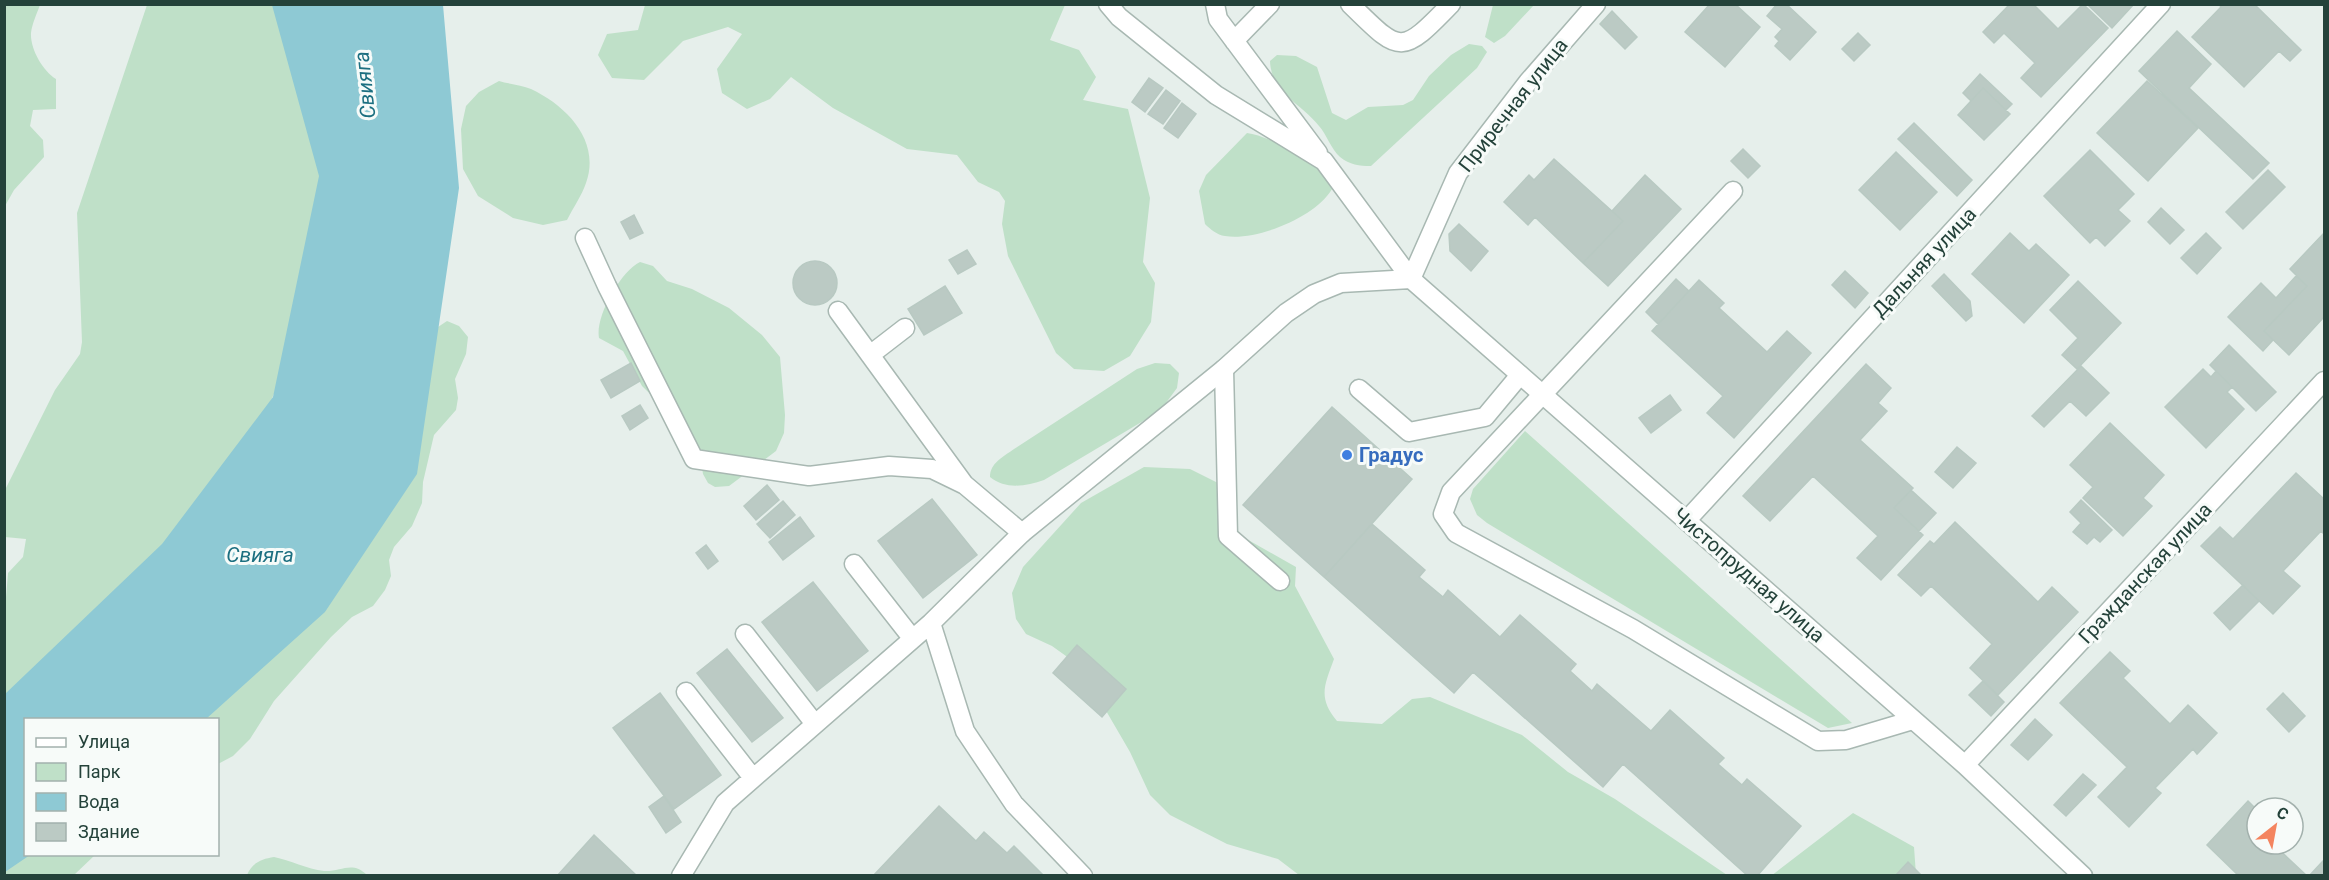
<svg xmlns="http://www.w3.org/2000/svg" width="2329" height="880" viewBox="0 0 2329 880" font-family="Roboto,sans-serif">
  <rect width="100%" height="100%" fill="#e6efeb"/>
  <path fill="#bfe0c8" d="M4,5H40C37,13 32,24 31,33C30,49 43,71 56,79V109L33,110L30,126L43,140L44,157L14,190L5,206Z
    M147,5H281L325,187L292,353L244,462L5,704L4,621L8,573L23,557L26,539L5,537L4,492L55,390L80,354L82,342L77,213Z
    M645,5H1065L1050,40L1079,50L1096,77L1083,100L1128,109L1150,198L1143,262L1155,283L1151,322L1130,356L1104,371L1074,369L1056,353L1008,256L1002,224L1005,201L999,192L978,182L957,155L907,149L833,108L791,77L770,99L747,109L722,93L717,69L742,34L728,27L683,41L644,80L612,78L598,55L607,34L638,30Z
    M1493,5V4L1534,5L1505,36L1494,43L1485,37Z
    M1469,44L1482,46L1487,52L1477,68L1371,166C1359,166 1350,165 1340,157C1331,149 1327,135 1319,126C1302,104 1271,93 1270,61L1277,55L1296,56L1317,67L1332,113L1346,120L1368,107L1403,105L1413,100L1429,76L1451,55Z
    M499,81C509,84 522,85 531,89C567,106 601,141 586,183C582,195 573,208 567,220L543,225L513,218L478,196L463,169L461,129L466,106L479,92Z
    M1247,133C1270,136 1328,165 1332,189C1316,217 1257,241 1225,236C1217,235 1210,229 1205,224L1199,191L1206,175Z
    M640,262L653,266L667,281L692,289L729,308L762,335L780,357L785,415L784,433L776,451L729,486L715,487L708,483L703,474L699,450L691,434L642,386L623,351L599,338C595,317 620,272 640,262Z
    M447,321L459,326L468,337L466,354L455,379L458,398L456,410L434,435L423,482L422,503L412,526L394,547L389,560L391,576L385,590L373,606L352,617L331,637L274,701L250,739L233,756L218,764V720H192L423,337Z
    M1155,363L1170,364L1179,373L1177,388L1160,411L1044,480C1026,486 1006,490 990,477C990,463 1003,457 1014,449L1137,369Z
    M1525,431L1852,723L1828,728L1487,523L1477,515L1470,499L1473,489Z
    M1144,467L1190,469L1230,489L1236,533L1296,567L1295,586L1334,659C1324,686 1318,698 1337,721L1382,724L1412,699L1430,697L1522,735L1568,772L1615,799L1727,875H1299L1278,859L1227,844L1170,815L1150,795L1130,752L1080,666L1052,646L1026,634L1016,619L1012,593L1023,567L1081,503Z
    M1853,813L1914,847L1916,875L1771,876Z
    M26,854L95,855L74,875H5L4,862Z
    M274,857C290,860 307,869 324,871C341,872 352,860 367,875H247C252,863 261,859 274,857Z"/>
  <path fill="#8ec9d4" d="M272,5H443L459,188L417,474L325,612L206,719L26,720V854L30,855L5,872V694L162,544L273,397L319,176Z"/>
  <path fill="#bbcac4" stroke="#b8c9c2" stroke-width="1.5" d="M1710,4H1735L1760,27L1725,67L1685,32Z
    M1777,4H1786L1816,32L1790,60L1775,46L1779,41L1775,37L1782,29L1767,16Z
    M2010,4H2033L2058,29L2083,4L2108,28L2041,97L2021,78L2035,63L2004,33L1994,43L1983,32Z
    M2087,4H2134L2112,28Z
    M2219,4H2254L2301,50L2290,61L2279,51L2244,87L2192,37L2221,7Z
    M1612,11L1637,37L1625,49L1600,24Z
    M2177,31L2211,64L2189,88L2269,163L2253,179L2139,71Z
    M1858,33L1870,45L1854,61L1842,49Z
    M1980,74L2012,104L2006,110L1983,88L1971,101L1963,93Z
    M1149,78L1163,88L1145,112L1132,102Z
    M2147,81L2198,128L2148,181L2097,133Z
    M1983,88L2010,114L1984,140L1958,115Z
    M1166,90L1180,101L1163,124L1148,114Z
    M1182,103L1196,114L1178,138L1164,128Z
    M1914,123L1972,180L1957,196L1898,139Z
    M1743,149L1760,166L1748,178L1731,161Z
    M2090,150L2134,194L2118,210L2130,221L2105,246L2096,237L2090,243L2044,196Z
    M1896,152L1937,192L1900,230L1859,190Z
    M1554,159L1623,221L1583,263L1535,217L1528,225L1504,202L1529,175L1534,180Z
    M2268,170L2285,187L2243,229L2226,212Z
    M1645,175L1681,209L1608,286L1583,263L1623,221L1612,211Z
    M2161,208L2184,230L2170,244L2148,222Z
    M634,215L643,233L630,239L621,222Z
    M1459,224L1488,251L1471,271L1450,251L1449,234Z
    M2010,233L2029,251L2036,244L2069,275L2024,323L1972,274Z
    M2206,233L2221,248L2197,274L2181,258Z
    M2323,234L2324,317L2289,355L2264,331L2307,286L2290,269Z
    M967,250L976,264L958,274L949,260Z
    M793 283a22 22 0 1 1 44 0a22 22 0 1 1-44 0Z
    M1845,271L1868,293L1855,308L1832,285Z
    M1944,274L1970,301L1972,316L1966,321L1932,286Z
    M2296,276L2307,286L2264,331L2273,340L2263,351L2228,317L2261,283L2276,298Z
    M1676,279L1689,291L1658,324L1646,312Z
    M1699,280L1724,303L1719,308L1767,352L1787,331L1811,353L1734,438L1707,413L1723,396L1652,331Z
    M2078,281L2121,323L2077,369L2062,355L2078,338L2050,310Z
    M945,286L962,313L924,335L908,309Z
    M2229,345L2276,392L2256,411L2210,365Z
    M631,363L640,381L611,398L601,380Z
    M1866,364L1891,388L1878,403L1887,411L1860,440L1913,488L1894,508L1923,535L1881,580L1857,558L1878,536L1813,476L1770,521L1743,496Z
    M2081,366L2109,393L2086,416L2070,401L2044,427L2032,416Z
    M2203,369L2211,377L2216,371L2232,387L2227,392L2244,409L2206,448L2165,407Z
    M1670,395L1681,410L1651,433L1639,418Z
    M640,405L648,418L630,430L622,416Z
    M1332,407L1412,479L1324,577L1243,505Z
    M2110,423L2164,475L2143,498L2152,506L2123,536L2083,498L2093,487L2070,465Z
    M1957,447L1976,463L1953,488L1935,472Z
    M2296,473L2324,499V534L2321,531L2283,571L2300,586L2273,614L2201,546L2220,527L2233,539Z
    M767,485L779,500L756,520L744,506Z
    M1911,490L1936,513L1919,531L1894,508Z
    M932,499L977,555L923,598L878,541Z
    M2081,500L2112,530L2100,542L2094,537L2087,544L2073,532L2081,523L2070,512Z
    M783,501L795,515L770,538L757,524Z
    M800,517L814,536L783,560L769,542Z
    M1955,522L2038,602L2052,587L2078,612L1998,695L1970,668L1992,644L1931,586L1921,596L1898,575L1930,541L1934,544Z
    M1372,524L1425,570L1419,577L1443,597L1448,590L1500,637L1520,615L1576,664L1570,671L1592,691L1597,684L1651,731L1670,710L1724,758L1718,764L1742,785L1747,779L1801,826L1757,876H1748L1623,764L1603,787L1473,672L1454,693L1324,577Z
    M706,545L718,561L708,569L696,553Z
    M813,582L868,651L817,691L762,622Z
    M2243,585L2259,601L2230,630L2214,613Z
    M1077,645L1126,689L1102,717L1053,673Z
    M727,649L783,718L752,742L697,673Z
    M2110,652L2130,671L2123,678L2170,724L2188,705L2217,733L2197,754L2193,749L2155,788L2161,793L2129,827L2098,797L2127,767L2060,703Z
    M1983,681L2004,702L1991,716L1969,695Z
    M660,693L721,775L674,809L613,728Z
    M2283,693L2305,716L2289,732L2267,709Z
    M2035,719L2052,735L2028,760L2011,745Z
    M2083,774L2096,785L2066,816L2054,805Z
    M664,796L681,822L666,833L649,807Z
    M2248,801L2257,810V844H2273L2307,876H2239L2207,845Z
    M939,806L976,841L984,832L1007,853L1014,846L1044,876H873Z
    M594,835L637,876H557Z
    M2324,860V876H2309Z
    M1908,862L1922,876H1895Z"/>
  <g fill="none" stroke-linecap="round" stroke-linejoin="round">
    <g stroke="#a8b8b2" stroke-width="21">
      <path id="service" d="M1108,4L1119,17L1216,95L1324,161L1411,279
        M1215,4L1218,19L1318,153
        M1350,4C1400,53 1400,57 1451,4
        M1234,41L1270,4
        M1733,191L1451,492L1443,514L1456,533L1633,629L1818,741L1846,740L1913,720
        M585,238L607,286L694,459L809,476L889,466L932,469L965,485L1022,533L931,623L725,803L681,876
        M838,311L964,484
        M870,355L905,328
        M1224,369L1228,536L1280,581
        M1359,389L1409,432L1485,417L1520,375
        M854,564L912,638
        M931,623L965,731L1014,804L1083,876
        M745,634L815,724
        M686,692L753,778"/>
    </g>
    <g stroke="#a8b8b2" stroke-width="21">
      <path id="minor" d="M1411,279L1965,765L2083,876
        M1411,279L1458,173L1528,82L1596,4
        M1687,520L2161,4
        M1022,533L1224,369L1286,313L1314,294L1341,283L1411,279
        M1965,765L2324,381"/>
    </g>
    <use href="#service" stroke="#fff" stroke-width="18"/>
    <use href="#minor" stroke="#fff" stroke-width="18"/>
  </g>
  <circle fill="#3f7fe0" stroke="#f7fbf9" stroke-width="2" cx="1347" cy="455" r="6"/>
  <g text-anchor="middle" stroke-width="6" stroke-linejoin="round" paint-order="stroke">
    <g font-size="20" fill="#24423a" stroke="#f7fbf9">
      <text transform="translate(1513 105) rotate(-52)" y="7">Приречная улица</text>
      <text transform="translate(1924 262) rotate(-47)" y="7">Дальняя улица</text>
      <text transform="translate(2145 573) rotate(-47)" y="7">Гражданская улица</text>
      <text transform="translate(1749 575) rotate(41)" y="7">Чистопрудная улица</text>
    </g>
    <g font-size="20" font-weight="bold" fill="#366cbe" stroke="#f7fbf9" text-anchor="start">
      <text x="1359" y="462">Градус</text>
    </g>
    <g font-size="21" font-style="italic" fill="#1c6f80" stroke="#f7fbf9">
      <text transform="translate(365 85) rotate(-96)" y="7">Свияга</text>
      <text x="260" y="562">Свияга</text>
    </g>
  </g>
  <rect width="2329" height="880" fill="none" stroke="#24423a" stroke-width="12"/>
  <rect x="24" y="718" width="195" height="138" fill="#f7fbf9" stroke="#a3b1ad" stroke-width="1.5"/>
  <rect x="36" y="738" width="30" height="9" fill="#ffffff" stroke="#a3b1ad" stroke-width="1.5"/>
  <text x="78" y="748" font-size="18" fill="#24423a">Улица</text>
  <rect x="36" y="763" width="30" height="18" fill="#bfe0c8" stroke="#a3b1ad" stroke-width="1.5"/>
  <text x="78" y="778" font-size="18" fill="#24423a">Парк</text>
  <rect x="36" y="793" width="30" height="18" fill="#8ec9d4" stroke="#a3b1ad" stroke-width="1.5"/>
  <text x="78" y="808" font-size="18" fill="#24423a">Вода</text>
  <rect x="36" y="823" width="30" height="18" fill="#bbcac4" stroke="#a3b1ad" stroke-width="1.5"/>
  <text x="78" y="838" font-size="18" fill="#24423a">Здание</text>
  <g transform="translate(2275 826) rotate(31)"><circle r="28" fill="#f7fbf9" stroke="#a3b1ad" stroke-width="1.5"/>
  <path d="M0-4.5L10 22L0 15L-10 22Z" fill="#f4845f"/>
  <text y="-9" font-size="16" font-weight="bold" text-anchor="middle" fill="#24423a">С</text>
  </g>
</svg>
